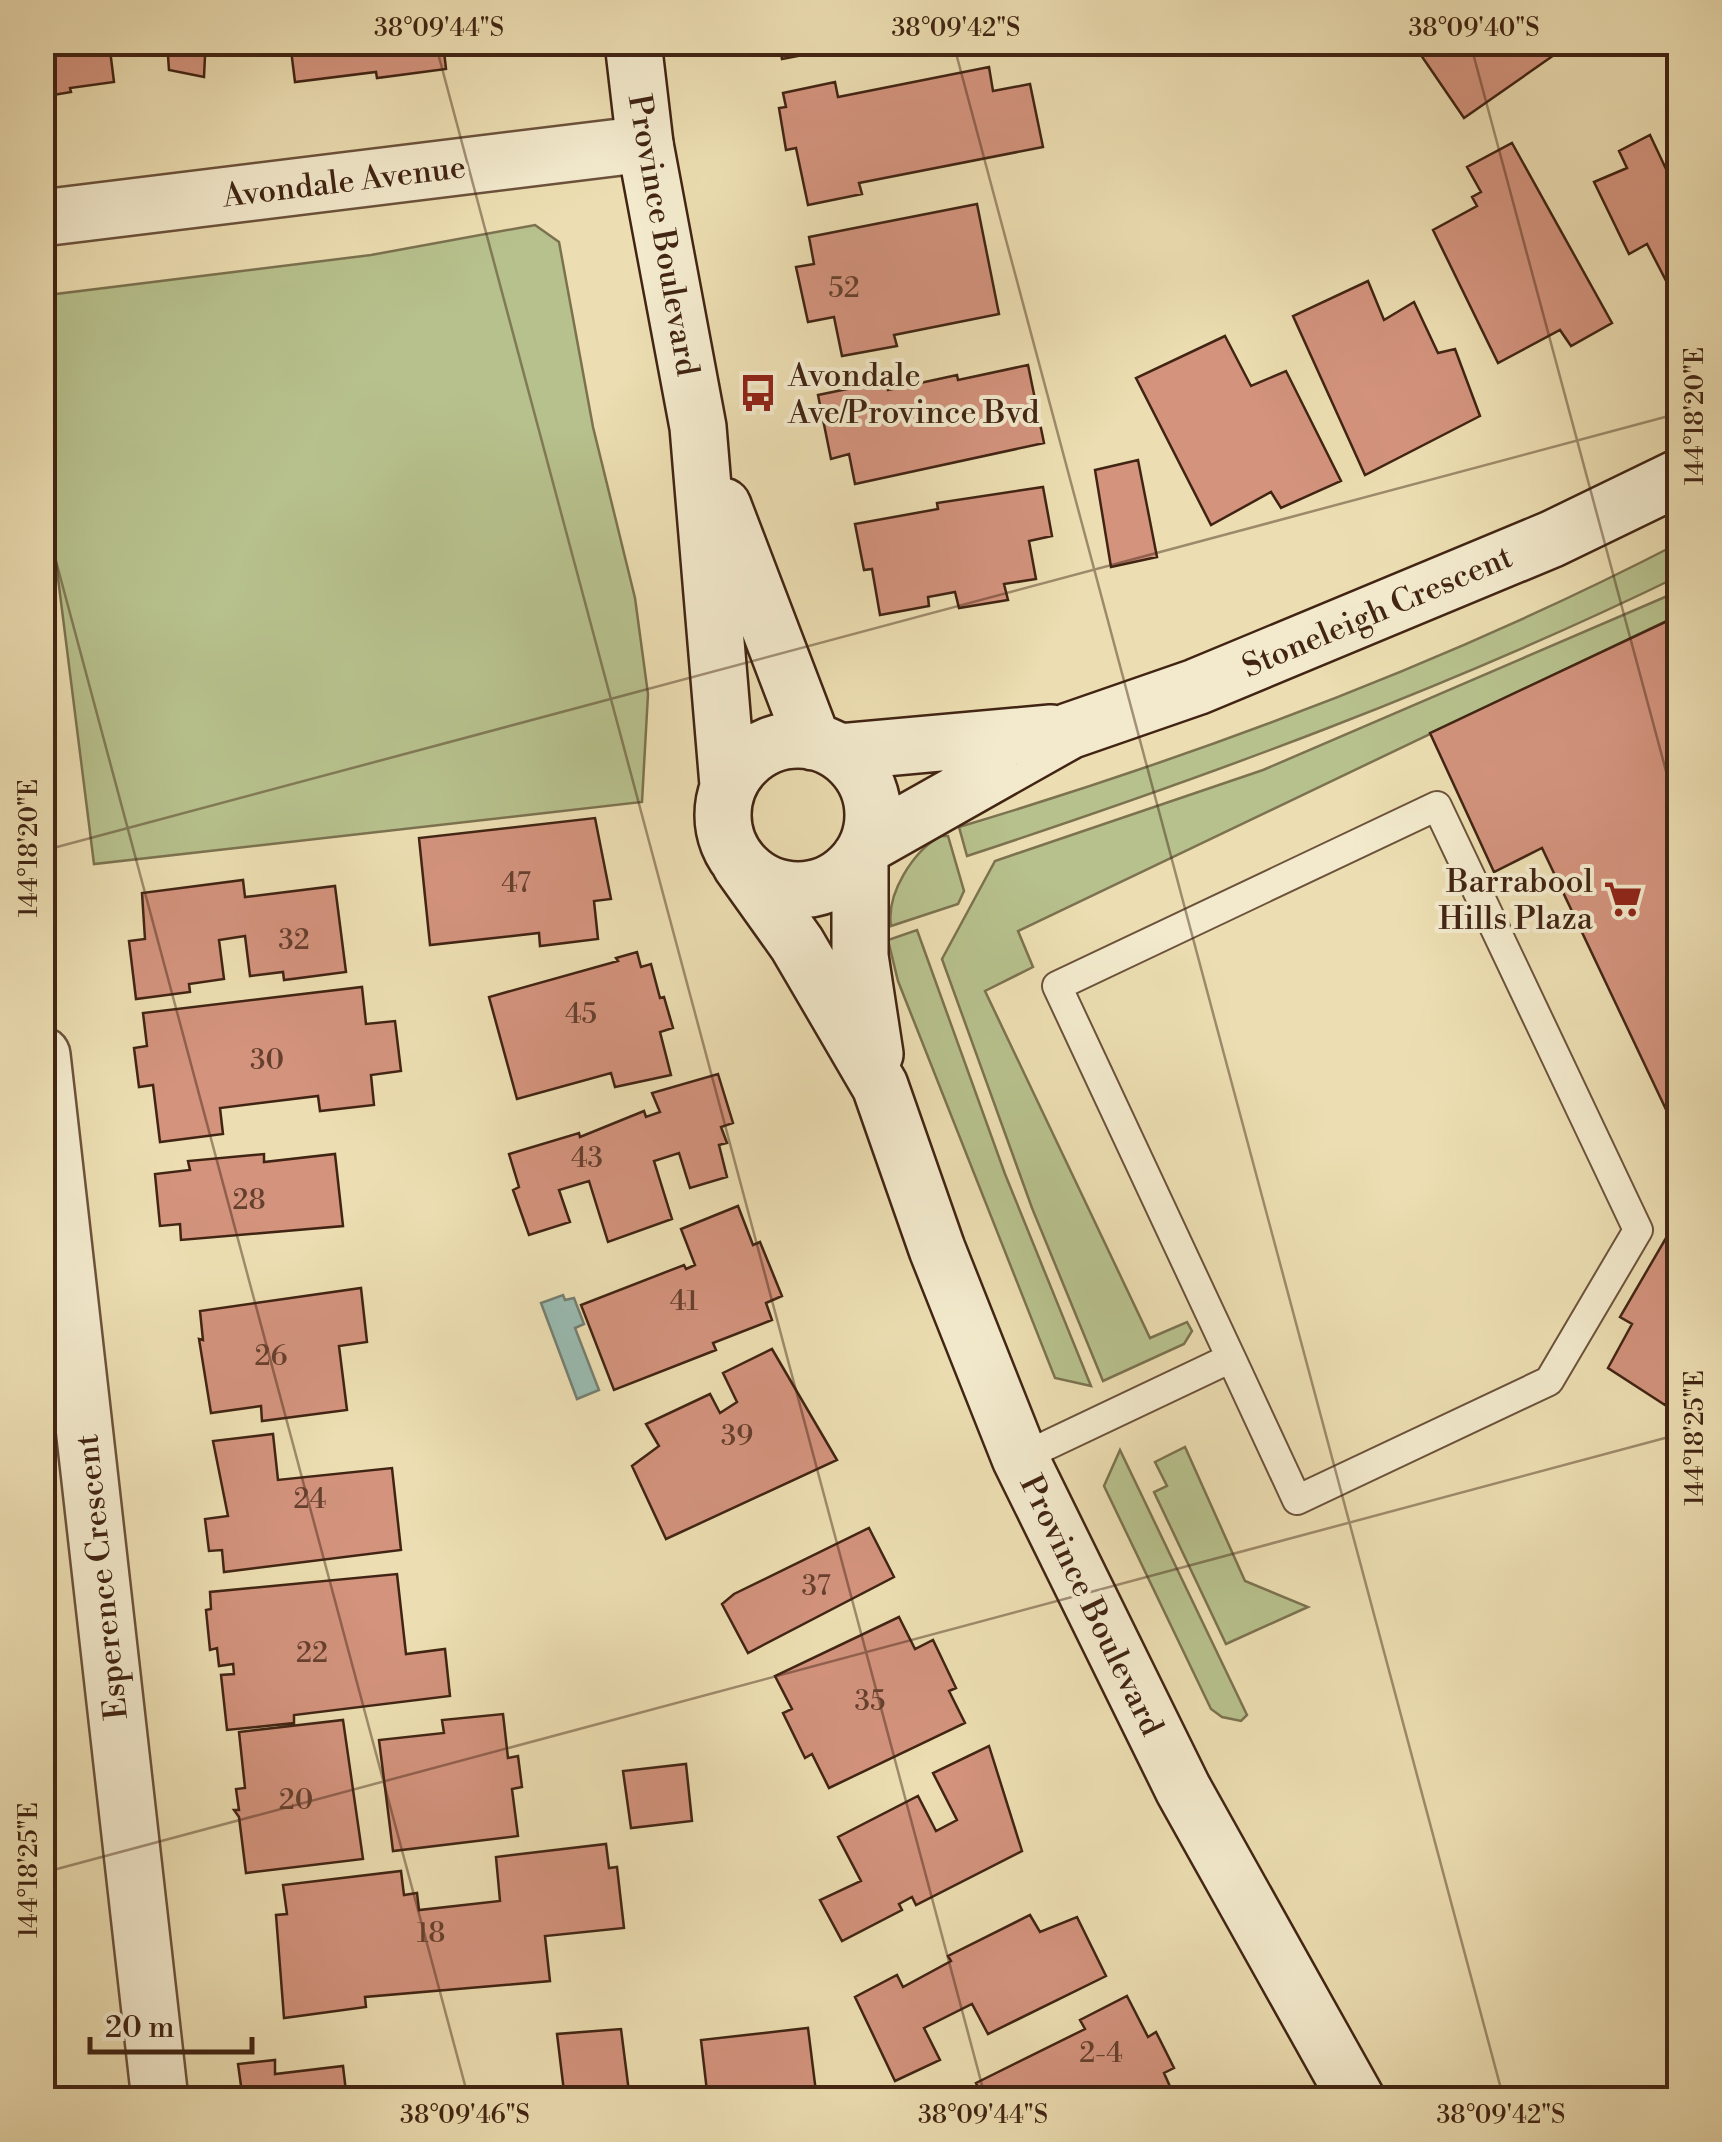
<svg xmlns="http://www.w3.org/2000/svg" width="1722" height="2142" viewBox="0 0 1722 2142" font-family="'Libre Bodoni',serif">
  <rect width="100%" height="100%" fill="#ecdeb2"/>
  <filter id="stains"><feTurbulence type="fractalNoise" baseFrequency=".002" numOctaves="4"/><feColorMatrix values="0 0 0 0 .2 0 0 0 0 .09 0 0 0 0 .02 0 0 0 .5 -.17"/></filter>
  <radialGradient id="worn" r=".72"><stop offset=".6" stop-color="#630" stop-opacity="0"/><stop offset="1" stop-color="#630" stop-opacity=".3"/></radialGradient>
  <path fill="#b7c18d" stroke="#7c7250" stroke-width="2.5" d="M535,225L559,242L593,427L635,598L648,694L642,802L94,864L43,459L42,304L48,295L371,255Z
    M1679,543V576C1449,688 1210,776 967,856L959,827C1206,753 1451,661 1679,543Z
    M1679,591V615L1018,931L1033,967L985,991L1150,1338L1187,1322L1192,1331L1184,1344L1103,1381L1032,1208L942,959L995,861L1263,770Z
    M941,836H948L964,891L958,904L891,926C886,894 913,851 941,836Z
    M917,930L1005,1174L1091,1386L1055,1378L898,981L888,940Z
    M1185,1447L1245,1581L1308,1607L1226,1644L1154,1492L1167,1486L1155,1462Z
    M1120,1450L1247,1715L1241,1721L1222,1717L1211,1709L1104,1486Z"/>
  <path fill="#99bbb1" stroke="#767f72" stroke-width="2.5" d="M563,1295L565,1300L574,1298L584,1324L575,1328L599,1390L577,1399L541,1303Z"/>
  <path fill="#d3937d" stroke="#412413" stroke-width="2.5" d="M42,42H109L114,82L70,88L71,92L53,95V101L42,103Z
    M167,42H250L251,50L205,56L204,77L169,70Z
    M290,42H443L446,69L377,78L376,72L295,82Z
    M779,42H870L782,59Z
    M1412,42H1550L1557,53L1464,118Z
    M989,67L993,91L1030,84L1043,147L859,183L862,194L808,205L796,148L786,150L779,108L786,107L783,93L835,82L838,97Z
    M1650,135L1666,169L1680,163L1676,300L1647,244L1629,254L1594,182L1627,168L1619,151Z
    M1512,143L1612,323L1571,346L1560,330L1498,363L1433,230L1477,206L1472,197L1481,192L1467,167Z
    M977,204L999,314L894,335L897,346L842,356L834,317L808,322L796,267L814,264L809,237Z
    M1368,281L1384,320L1414,302L1438,353L1455,349L1480,416L1365,475L1293,316Z
    M1225,336L1251,386L1286,371L1341,481L1281,508L1271,492L1211,525L1136,378Z
    M1028,365L1044,443L855,484L849,454L831,459L818,395L886,381L888,390L957,375L958,380Z
    M1138,460L1157,557L1111,567L1095,470Z
    M1043,487L1052,536L1029,541L1036,579L1004,584L1008,600L959,608L955,592L928,597L929,606L880,615L872,569L864,570L855,524L938,509L937,503Z
    M1680,615V1139L1542,848L1494,872L1430,733Z
    M595,818L611,899L594,901L598,939L540,946L539,933L430,945L419,838Z
    M243,880L245,897L335,886L346,972L284,980L283,972L250,976L245,936L219,940L224,979L189,984L190,992L136,999L129,941L145,939L142,893Z
    M637,952L641,967L651,964L660,998L664,997L673,1028L660,1032L671,1075L615,1087L611,1073L517,1099L489,997L618,961L616,958Z
    M362,987L366,1024L395,1021L401,1071L371,1075L374,1105L320,1111L318,1096L220,1108L223,1134L160,1142L153,1085L139,1087L134,1048L147,1046L143,1013Z
    M718,1074L733,1123L721,1127L727,1143L719,1145L727,1177L690,1188L679,1153L654,1161L672,1219L608,1242L589,1181L559,1190L570,1222L529,1235L513,1190L519,1187L509,1154L579,1133L580,1137L644,1111L646,1117L660,1112L652,1093Z
    M264,1154V1162L335,1154L343,1226L181,1240L180,1224L160,1226L155,1174L190,1170L188,1161Z
    M738,1206L753,1245L760,1242L782,1296L766,1303L772,1320L713,1343L716,1350L614,1390L581,1305L684,1265L686,1269L695,1265L681,1229Z
    M1680,1214V1379L1665,1405L1608,1368L1632,1324L1620,1317Z
    M361,1288L367,1342L339,1346L347,1410L262,1421L261,1406L211,1413L199,1339L203,1340L200,1311Z
    M772,1349L837,1460L666,1539L632,1466L659,1446L646,1424L710,1394L720,1413L737,1402L723,1373Z
    M273,1434L278,1480L392,1468L401,1550L224,1572L222,1550L209,1551L205,1519L228,1516L213,1441Z
    M869,1528L894,1577L748,1653L722,1604L734,1594Z
    M397,1574L406,1654L445,1649L450,1696L294,1715V1723L227,1730L221,1675L234,1674L233,1664L219,1666L217,1648L210,1650L206,1610L211,1609L210,1592Z
    M899,1617L915,1649L933,1640L956,1688L949,1691L965,1723L829,1788L812,1754L805,1758L783,1713L792,1709L775,1676Z
    M503,1714L508,1758L518,1756L522,1787L512,1789L518,1836L393,1851L379,1740L444,1733L442,1720Z
    M343,1720L363,1859L246,1873L239,1817L234,1810H239L236,1789L245,1788L239,1732Z
    M989,1746L1022,1851L916,1905L912,1897L899,1904L902,1910L842,1941L820,1900L861,1881L838,1837L918,1796L936,1831L957,1820L933,1773Z
    M686,1764L692,1821L631,1828L623,1771Z
    M606,1844L609,1868L617,1867L624,1928L545,1936L550,1981L365,1997L366,2007L284,2018L276,1915L287,1914L283,1885L401,1871L404,1895L417,1893L419,1910L500,1901L496,1857Z
    M1030,1915L1040,1932L1077,1917L1106,1976L988,2034L972,2004L924,2028L940,2060L895,2081L855,1997L897,1975L903,1987L951,1961L948,1956Z
    M1127,1996L1148,2037L1156,2032L1174,2068L1164,2073L1172,2091L1154,2100H984L976,2083L1085,2029L1080,2020Z
    M808,2028L817,2100H708L701,2040Z
    M621,2029L630,2100H565L557,2034Z
    M275,2060V2074L343,2066L347,2100H243L238,2064Z"/>
  <g fill="none" stroke-linecap="round" stroke-linejoin="round">
    <g stroke="#6c523b" stroke-width="32">
      <path id="lane" d="M1020,1458L1231,1358L1297,1500L1549,1381L1638,1230L1437,806L1057,986L1231,1358"/>
    </g>
    <g stroke="#6c523b" stroke-width="60">
      <path id="street" d="M42,218L645,144
        M42,1055L160,2100"/>
    </g>
    <g stroke="#412413" stroke-width="60">
      <path id="secondary" d="M633,42L645,144L698,427L728,785
        M723,506L813,742
        M723 815a75 75 0 1 1 150 0a75 75 0 1 1-150 0Z
        M840,752L1051,733
        M867,845L1069,731L1196,687L1552,539L1680,477
        M860,857V956L875,1054
        M740,864L797,944L880,1086L937,1249L1020,1458L1183,1789L1357,2100"/>
    </g>
    <use href="#lane" stroke="#f3eacd" stroke-width="28"/>
    <use href="#street" stroke="#f3eacd" stroke-width="55"/>
    <use href="#secondary" stroke="#f3eacd" stroke-width="55"/>
  </g>
  <path fill="none" stroke="#412413" stroke-width="2.5" stroke-opacity="0.45" d="M435,42L986,2100M953,42L1504,2100M1470,42L1680,823M42,509L469,2100M42,851L1680,413M42,1873L1680,1434"/>
  <defs>
    <g id="bus-bare" transform="scale(3)"><path d="M-5-6H5V4H4V6H2V4H-2V6H-4V4H-5ZM-3.5-4V0h7V-4ZM-3.5 1.2v1.5H-2V1.2ZM2 1.2v1.5H3.5V1.2Z" fill="#8f2418" stroke="#f3eacd" stroke-width="2.5" paint-order="stroke"/></g>
    <g id="supermarket-bare" transform="scale(3)"><path d="M-6-5.5h2.5l.6 2H6L4.5 2H-2.5L-4.4-4H-6ZM-1.5 3.2a1.3 1.3 0 1 0 .1 0ZM3 3.2a1.3 1.3 0 1 0 .1 0Z" fill="#8f2418" stroke="#f3eacd" stroke-width="2.5" paint-order="stroke"/></g>
  </defs>
  <g fill-rule="evenodd">
    <use href="#bus-bare" x="758" y="393"/>
    <use href="#supermarket-bare" x="1623" y="899"/>
  </g>
  <g text-anchor="middle" stroke-width="8" stroke-linejoin="round" paint-order="stroke">
    <g font-size="28" fill="#66402e">
      <text x="844" y="297">52</text>
      <text x="516" y="892">47</text>
      <text x="294" y="949">32</text>
      <text x="581" y="1023">45</text>
      <text x="267" y="1069">30</text>
      <text x="587" y="1167">43</text>
      <text x="249" y="1209">28</text>
      <text x="684" y="1310">41</text>
      <text x="271" y="1365">26</text>
      <text x="737" y="1445">39</text>
      <text x="310" y="1508">24</text>
      <text x="816" y="1595">37</text>
      <text x="312" y="1662">22</text>
      <text x="870" y="1710">35</text>
      <text x="296" y="1809">20</text>
      <text x="431" y="1942">18</text>
      <text x="1101" y="2062">2-4</text>
    </g>
    <g font-size="32" fill="#412413" stroke="#f3eacd">
      <text transform="translate(344 181) rotate(-7)" y="11">Avondale Avenue</text>
      <text transform="translate(664 235) rotate(80)" y="11">Province Boulevard</text>
      <text transform="translate(1377 611) rotate(-23)" y="11">Stoneleigh Crescent</text>
      <text transform="translate(101 1577) rotate(-96)" y="11">Esperence Crescent</text>
      <text transform="translate(1092 1605) rotate(64)" y="11">Province Boulevard</text>
    </g>
    <g font-size="32" fill="#412413" stroke="#f3eacd" text-anchor="start">
      <text x="788" y="386">Avondale<tspan x="788" dy="37">Ave/Province Bvd</tspan></text>
      <text x="1593" y="892" text-anchor="end">Barrabool<tspan x="1593" dy="37">Hills Plaza</tspan></text>
    </g>
  </g>
  <rect width="1722" height="2142" fill="none" stroke="#ecdeb2" stroke-width="110"/>
  <path d="M90 2037v15h162v-15" fill="none" stroke="#412413" stroke-width="5"/>
  <text x="105" y="2037" font-size="30" fill="#412413" stroke="#f3eacd" stroke-width="8" paint-order="stroke">20 m</text>
  <rect x="55" y="55" width="1612" height="2032" fill="none" stroke="#412413" stroke-width="4"/>
  <g font-size="25" text-anchor="middle" fill="#412413">
    <text x="439" y="36">38°09'44"S</text>
    <text x="956" y="36">38°09'42"S</text>
    <text x="1474" y="36">38°09'40"S</text>
    <text transform="translate(1694 416) rotate(-90)" y="9">144°18'20"E</text>
    <text transform="translate(28 848) rotate(-90)" y="9">144°18'20"E</text>
    <text transform="translate(1694 1438) rotate(-90)" y="9">144°18'25"E</text>
    <text transform="translate(28 1870) rotate(-90)" y="9">144°18'25"E</text>
    <text x="465" y="2123">38°09'46"S</text>
    <text x="983" y="2123">38°09'44"S</text>
    <text x="1501" y="2123">38°09'42"S</text>
  </g>
  <rect width="100%" height="100%" filter="url(#stains)"/>
  <rect width="100%" height="100%" fill="url(#worn)"/>
</svg>
